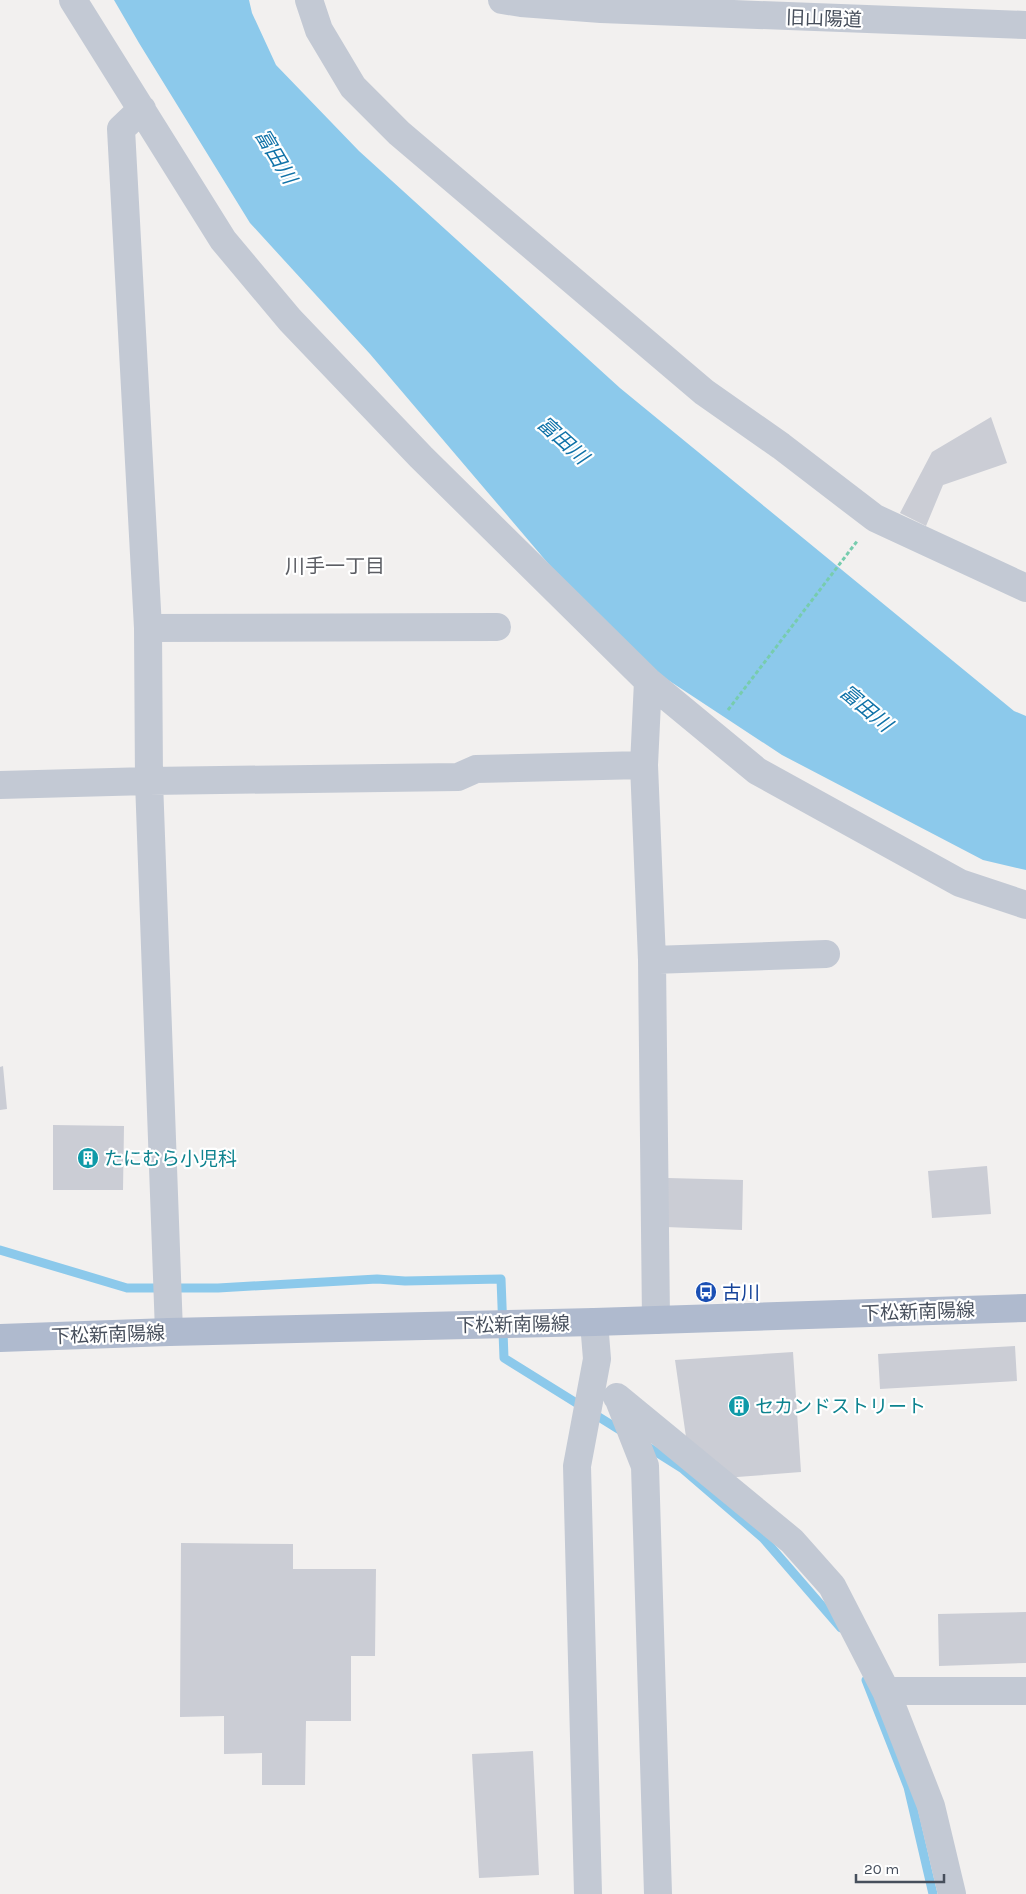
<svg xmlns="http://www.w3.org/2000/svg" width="1026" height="1894" viewBox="0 0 1026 1894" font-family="Karla,'Noto Sans JP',sans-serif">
  <rect width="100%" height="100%" fill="#f2f0ef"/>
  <path fill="#8cc9eb" d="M114,0H249L252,13L276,65L359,151L620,388L1014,711L1026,716V870L983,860L782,755L621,649L370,354L250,223L139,43Z"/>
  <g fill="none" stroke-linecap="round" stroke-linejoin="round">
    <path stroke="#8cc9eb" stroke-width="9" d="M0,1250L127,1288H218L377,1279L405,1281L501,1279L504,1358L623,1432
      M645,1445L683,1469L763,1538L841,1628
      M866,1680L908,1787L933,1894"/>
  </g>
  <path fill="#cbcdd5" d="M991,417L1007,463L943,485L926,526L900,513L932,452Z
    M3,1066L7,1109L0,1110V1067Z
    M53,1125L124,1126L123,1190H53Z
    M987,1166L991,1214L932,1218L928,1171Z
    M668,1178L743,1180L742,1230L666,1227Z
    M1015,1346L1017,1381L880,1389L878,1354Z
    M793,1352L801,1472L724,1478L688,1451L675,1360Z
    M181,1543L293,1544V1569H376L375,1656H351V1721H306L305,1785H262V1753L224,1754V1716L180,1717Z
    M1026,1612V1663L939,1666L938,1614Z
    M533,1751L539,1875L479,1878L472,1754Z"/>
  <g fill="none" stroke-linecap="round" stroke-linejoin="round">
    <path stroke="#77ccae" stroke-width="3" stroke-dasharray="4 2.5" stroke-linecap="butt" d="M728,710L858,540"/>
    <path stroke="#c3c9d4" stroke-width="28" d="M73,0L223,240L290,320L421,457L648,681L757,771L960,883L1026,905
      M309,0L319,30L353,87L399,133L704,392L781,446L875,518L1026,588
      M502,0L521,3L601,9L1026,25
      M142,109L121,129L148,628L149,781L169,1332
      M148,628L497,627
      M648,681L644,765L652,960L656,1320
      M0,785L149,781L458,777L476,769L644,765
      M652,960L826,954
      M617,1397L792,1541L832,1586L886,1691L931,1806L952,1894
      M619,1400L645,1466L658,1894
      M886,1691H1026
      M588,1894L577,1466L597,1359L594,1322"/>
    <path stroke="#afbace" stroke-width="28" d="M0,1338L169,1332L594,1322L1026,1308"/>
  </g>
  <defs>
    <g id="building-disc" transform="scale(1.125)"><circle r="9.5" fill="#0f9aa8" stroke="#fff"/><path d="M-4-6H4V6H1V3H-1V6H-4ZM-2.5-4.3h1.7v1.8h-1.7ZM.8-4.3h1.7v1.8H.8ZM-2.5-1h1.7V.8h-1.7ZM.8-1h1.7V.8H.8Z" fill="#fff"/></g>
    <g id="bus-disc" transform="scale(1.125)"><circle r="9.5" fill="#1a4fb4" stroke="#fff"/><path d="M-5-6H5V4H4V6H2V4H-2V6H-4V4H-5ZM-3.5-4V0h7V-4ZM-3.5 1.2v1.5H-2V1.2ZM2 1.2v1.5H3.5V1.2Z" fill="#fff"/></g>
  </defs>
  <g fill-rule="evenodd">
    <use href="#building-disc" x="88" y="1158"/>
    <use href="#bus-disc" x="706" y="1292"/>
    <use href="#building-disc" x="739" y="1406"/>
  </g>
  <g text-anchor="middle" stroke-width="4.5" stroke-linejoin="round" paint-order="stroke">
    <g font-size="19" fill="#474f5c" stroke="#fff">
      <text transform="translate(824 18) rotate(2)" y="7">旧山陽道</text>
      <text transform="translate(918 1311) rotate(-2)" y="7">下松新南陽線</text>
      <text transform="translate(513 1324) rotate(-1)" y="7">下松新南陽線</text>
      <text transform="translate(108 1334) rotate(-2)" y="7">下松新南陽線</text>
    </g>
    <g font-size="19" fill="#0d838f" stroke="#fff" text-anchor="start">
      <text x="104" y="1165">たにむら小児科</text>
      <text x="755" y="1413">セカンドストリート</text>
    </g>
    <g font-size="19" fill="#164399" stroke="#fff" text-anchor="start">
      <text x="722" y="1299">古川</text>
    </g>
    <g font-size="20" font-style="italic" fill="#0f72a8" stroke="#fff">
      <text transform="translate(276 156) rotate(59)" y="7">富田川</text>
      <text transform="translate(563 440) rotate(42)" y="7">富田川</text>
      <text transform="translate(866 708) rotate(40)" y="7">富田川</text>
    </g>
    <g font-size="20" fill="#5c5e64" stroke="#fff">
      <text x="335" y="573">川手一丁目</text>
    </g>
  </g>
  <path d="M856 1874v8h88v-8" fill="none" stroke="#474f5c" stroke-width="2.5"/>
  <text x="864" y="1874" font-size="15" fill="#474f5c" stroke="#ffffff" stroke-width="4" paint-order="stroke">20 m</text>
</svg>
